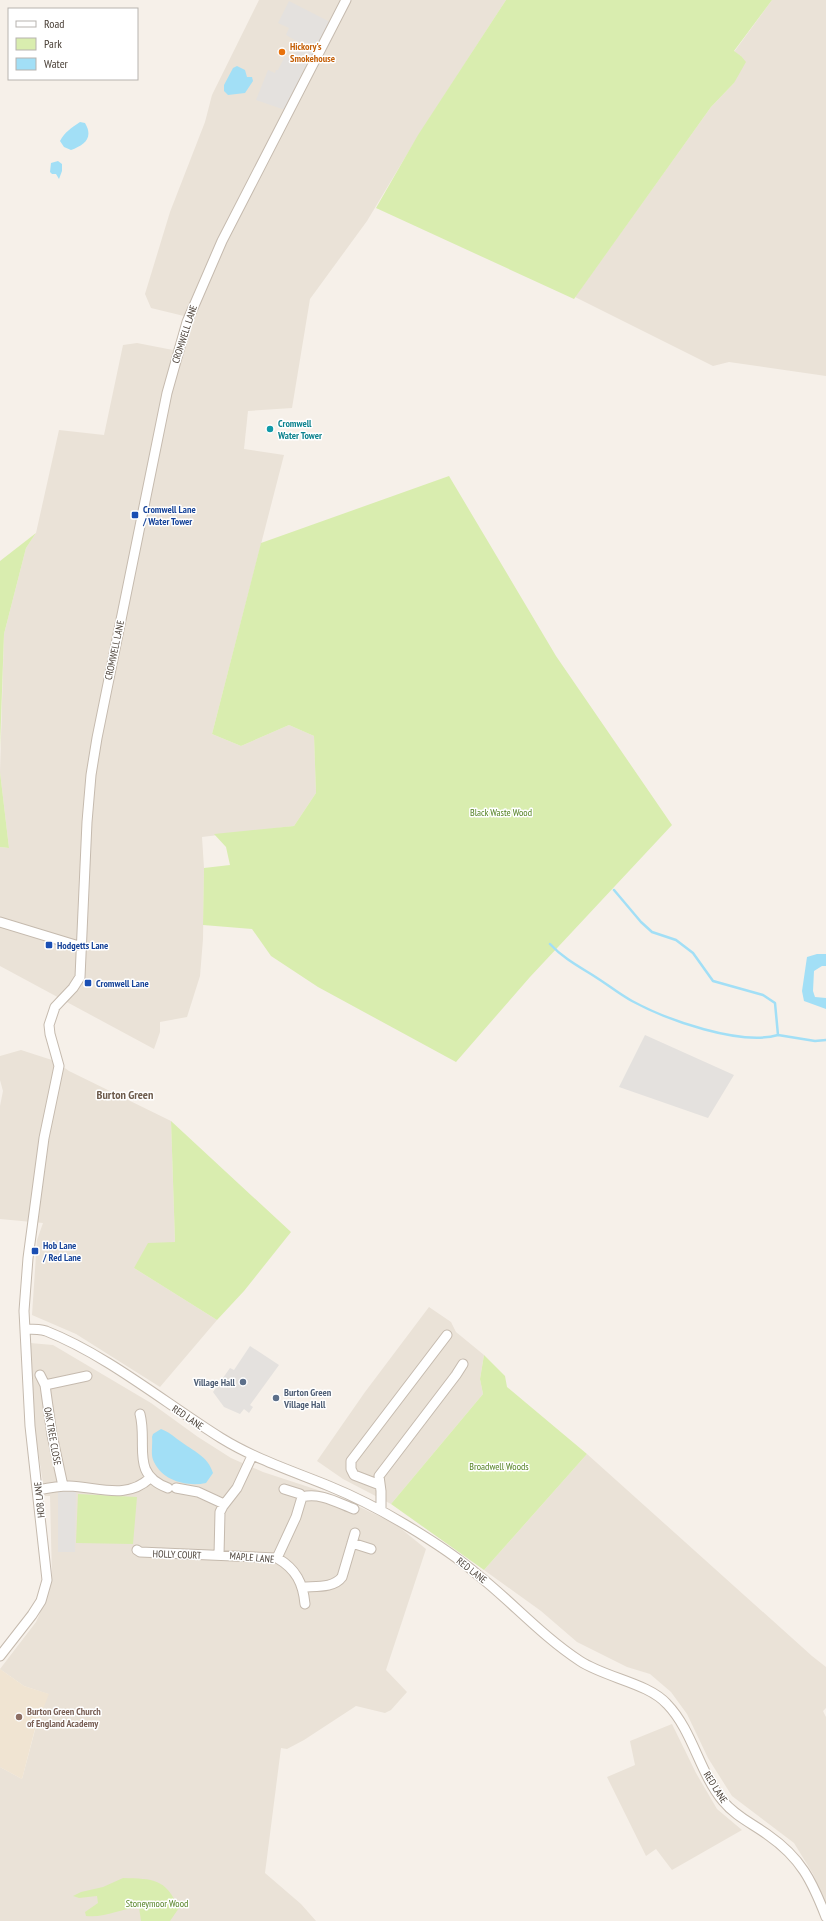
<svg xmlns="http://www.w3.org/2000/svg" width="826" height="1921" viewBox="0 0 826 1921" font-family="'PT Sans Narrow',sans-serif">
  <rect width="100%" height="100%" fill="#f6f0e9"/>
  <path fill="#eae2d7" d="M259,0H506L418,136L367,221L310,299L292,408L248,411L244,449L284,455L212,734L241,746L289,725L314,736L316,793L294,826L202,837L204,868L203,939L200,976L187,1017L160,1022V1032L154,1049L0,966V847L9,848L0,772L4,634L26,548L36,533L59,430L104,435L123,345L137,343L173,350L184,316L151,308L145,294L170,212L205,122L212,95Z
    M772,0H826V376L729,362L713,366L575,297L711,107L734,83L741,56L734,52Z
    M21,1050L55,1061L69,1071L171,1121L175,1243L134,1268L217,1320L160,1387L76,1334L32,1315L37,1240L43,1223L0,1219V1106L3,1091L0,1080V1056Z
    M429,1307L451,1322L456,1332L484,1355L480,1379L483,1394L391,1504L343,1479L317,1461L365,1392Z
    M30,1343L53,1345L151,1403L198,1437L231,1458L263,1472L336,1496L394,1523L426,1549L386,1670L407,1692L391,1710L385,1713L356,1706L304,1740L287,1749L281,1748L265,1873L301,1904L316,1921H0V1767L22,1779L35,1730L48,1694L24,1686L0,1669L36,1622L49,1592L52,1578L50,1496H45L36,1438L30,1392Z
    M587,1454L812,1656L826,1667V1708L823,1711L826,1717V1906L813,1874L794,1843L732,1796L708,1758L687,1714L671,1692L650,1674L627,1667L577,1642L541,1611L484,1570Z
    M672,1724L696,1773L717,1809L742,1830L672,1870L656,1849L646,1856L607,1777L635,1765L630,1741Z"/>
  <path fill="#f0e4d2" d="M0,1669L24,1686L49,1694L35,1729L22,1779L0,1767Z"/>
  <path fill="#d9edaf" d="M506,0H772L734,51L741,56L746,62L734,83L711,107L574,299L376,208L418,135Z
    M449,476L556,656L672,825L530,977L456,1062L318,987L271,956L252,929L203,925L204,868L230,865L226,847L214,834L294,826L316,793L314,736L289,725L241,746L212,734L261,543Z
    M36,533L26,548L4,634L0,748V561Z
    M0,772L9,848L0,847Z
    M171,1121L291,1232L244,1291L217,1320L134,1268L148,1243L175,1242Z
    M484,1355L505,1376L507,1387L587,1454L484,1570L391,1504L483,1394L480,1379Z
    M78,1494L137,1497L133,1544L76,1543Z
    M123,1878C154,1879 165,1878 179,1908L170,1921H141L139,1907C119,1909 106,1918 86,1916L85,1912L98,1903L97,1896L79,1898L73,1896L81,1892L103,1887Z"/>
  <path fill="#e4e1de" d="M289,1L330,22L285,110L256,100L268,70L275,73L276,70H278L285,56L290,58L300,43L286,35L289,28L278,23Z
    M645,1035L734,1075L708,1118L619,1087Z
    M250,1346L279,1365L250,1405L253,1407L249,1413L244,1409L240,1414L224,1407L213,1392L230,1368L234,1370Z
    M76,1486L75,1552H58V1487Z"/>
  <path fill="#a2dff6" d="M237,66L245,70L247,77H252L253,81L245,93L228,95L224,91V85L233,68Z
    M80,122L85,123C94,138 84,145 71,150L64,147L60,141C65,132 71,128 80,122Z
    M58,161L62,164V171L59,179L56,174H52L50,172L51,163Z
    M817,954H826V966H822L814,971L813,991L815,997L826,998V1009L804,1001L802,991L807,957Z
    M161,1429C169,1432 173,1436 180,1441C193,1451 208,1456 213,1473L206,1483C187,1487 163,1481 154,1462C150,1455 153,1445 152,1437L153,1434Z"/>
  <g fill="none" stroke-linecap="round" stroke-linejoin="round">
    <path stroke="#a2dff6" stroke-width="2.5" d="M614,890L641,922L652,932L676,940L693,953L713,981L763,995L775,1003L778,1035L815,1041L826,1040
      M550,944C563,958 578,966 594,976C607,984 619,994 632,1001C667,1020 740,1046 778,1035"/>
    <g stroke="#c5baae" stroke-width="11">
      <path id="minor" d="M0,922L82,947
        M26,1329C32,1329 40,1329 46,1331C107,1355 165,1403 221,1438C255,1459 292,1471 329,1486C356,1497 381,1510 406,1525C431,1540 456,1556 478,1575C513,1603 542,1636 580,1661C606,1678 648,1683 667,1704C693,1731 699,1772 723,1801C735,1816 753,1824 768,1835C801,1858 812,1881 826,1917
        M40,1375L45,1385L52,1435L63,1486
        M45,1385L87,1376
        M140,1414C148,1445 130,1474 168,1488
        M380,1485L354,1475L351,1469V1461L447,1335
        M176,1488L198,1492L224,1504
        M284,1489L300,1494L302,1497C320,1492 338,1503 354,1509
        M38,1490C48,1488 59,1486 69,1486C98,1487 127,1500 150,1478
        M381,1510V1491L379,1476L456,1375L463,1364
        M352,1543L371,1549
        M137,1550L140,1552L277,1558C296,1569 303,1583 305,1604
        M219,1555L220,1512L223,1506L237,1488L252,1456
        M277,1558L296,1517L302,1497
        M303,1587C316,1586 334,1588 342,1577L355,1533
        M0,1656L32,1615L41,1601L47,1580L30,1426L24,1311L28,1258L44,1138L59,1066L50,1034L49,1025L55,1007L73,988L80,977L87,822L91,775L97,738L167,393L187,322L222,241L346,0"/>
    </g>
    <use href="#minor" stroke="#fff" stroke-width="9"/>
  </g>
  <circle fill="#e8710a" stroke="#fff" stroke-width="1.5" cx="282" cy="52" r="4"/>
  <circle fill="#0f9aa8" stroke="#fff" stroke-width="1.5" cx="270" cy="429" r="4"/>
  <g fill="#1a4fb4" stroke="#fff" stroke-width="1.5">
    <rect x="131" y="511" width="8" height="8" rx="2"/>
    <rect x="45" y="941" width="8" height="8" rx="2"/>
    <rect x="84" y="979" width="8" height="8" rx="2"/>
    <rect x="31" y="1247" width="8" height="8" rx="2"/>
  </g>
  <g fill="#5c6f8a" stroke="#fff" stroke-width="1.5">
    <circle cx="243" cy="1382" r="4"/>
    <circle cx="276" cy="1398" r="4"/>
  </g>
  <circle fill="#8d6e63" stroke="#fff" stroke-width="1.5" cx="19" cy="1717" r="4"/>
  <g text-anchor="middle" stroke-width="3" stroke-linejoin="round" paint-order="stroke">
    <g font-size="10" font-weight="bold" fill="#c56008" stroke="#fff" text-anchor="start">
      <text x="290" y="50">Hickory's<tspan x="290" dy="12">Smokehouse</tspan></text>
    </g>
    <g font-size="10" fill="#4a4037" stroke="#fff">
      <text transform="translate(184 334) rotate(-72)" y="4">CROMWELL LANE</text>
      <text transform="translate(114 650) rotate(-78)" y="4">CROMWELL LANE</text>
      <text transform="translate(188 1417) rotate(34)" y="4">RED LANE</text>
      <text transform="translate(53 1436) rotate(80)" y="4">OAK TREE CLOSE</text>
      <text transform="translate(39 1500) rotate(-96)" y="4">HOB LANE</text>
      <text transform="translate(177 1554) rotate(2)" y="4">HOLLY COURT</text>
      <text transform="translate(252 1557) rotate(5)" y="4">MAPLE LANE</text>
      <text transform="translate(472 1570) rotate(38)" y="4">RED LANE</text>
      <text transform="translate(716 1787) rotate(58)" y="4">RED LANE</text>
    </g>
    <g font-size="10" font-weight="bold" fill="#0d838f" stroke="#fff" text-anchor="start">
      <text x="278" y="427">Cromwell<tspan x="278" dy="12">Water Tower</tspan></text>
    </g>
    <g font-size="10" font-weight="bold" fill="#164399" stroke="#fff" text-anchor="start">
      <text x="143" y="513">Cromwell Lane<tspan x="143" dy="12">/ Water Tower</tspan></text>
      <text x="57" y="949">Hodgetts Lane</text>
      <text x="96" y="987">Cromwell Lane</text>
      <text x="43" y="1249">Hob Lane<tspan x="43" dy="12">/ Red Lane</tspan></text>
    </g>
    <g font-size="10" fill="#548224" stroke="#fff">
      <text x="501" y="816">Black Waste Wood</text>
      <text x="499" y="1470">Broadwell Woods</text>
      <text x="157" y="1907">Stoneymoor Wood</text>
    </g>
    <g font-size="10" font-weight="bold" fill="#4e5e75" stroke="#fff" text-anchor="end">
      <text x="235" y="1386">Village Hall</text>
      <text x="284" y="1396" text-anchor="start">Burton Green<tspan x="284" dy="12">Village Hall</tspan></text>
    </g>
    <g font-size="10" font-weight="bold" fill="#785e54" stroke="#fff" text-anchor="start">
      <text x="27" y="1715">Burton Green Church<tspan x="27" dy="12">of England Academy</tspan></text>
    </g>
    <g font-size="12" font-weight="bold" fill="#6e5c4d" stroke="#fff">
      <text x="125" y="1099">Burton Green</text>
    </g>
  </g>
  <rect x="8" y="8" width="130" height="72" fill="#ffffff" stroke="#b7b3af"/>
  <rect x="16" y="21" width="20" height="6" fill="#ffffff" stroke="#b7b3af"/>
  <text x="44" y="28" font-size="12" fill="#4a4037">Road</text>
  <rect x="16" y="38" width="20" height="12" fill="#d9edaf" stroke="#b7b3af"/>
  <text x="44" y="48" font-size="12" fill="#4a4037">Park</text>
  <rect x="16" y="58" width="20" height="12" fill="#a2dff6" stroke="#b7b3af"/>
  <text x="44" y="68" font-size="12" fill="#4a4037">Water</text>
</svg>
